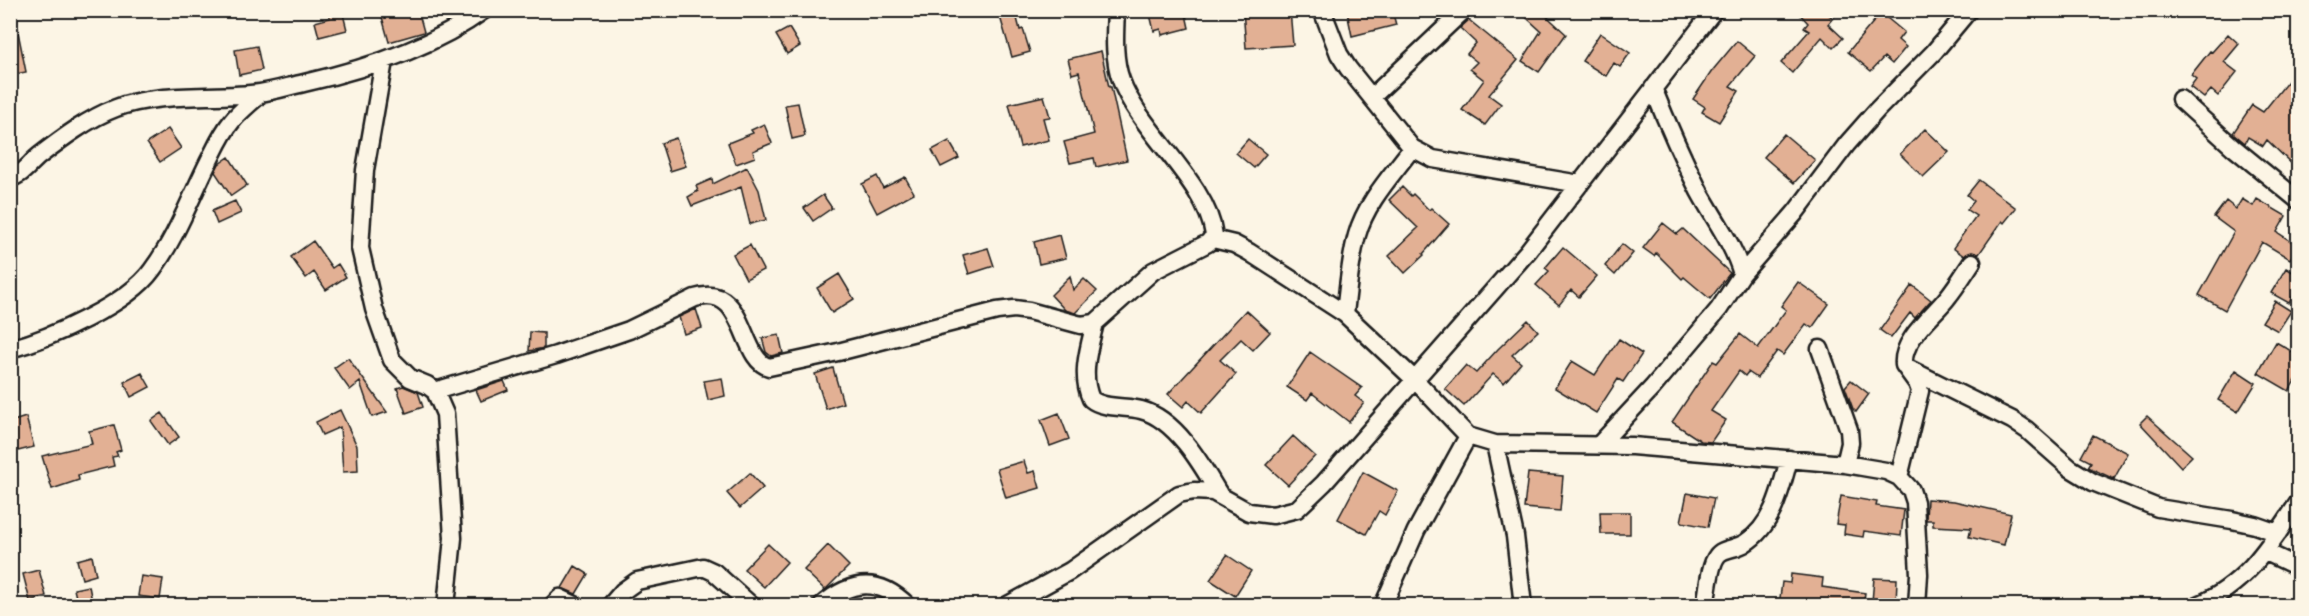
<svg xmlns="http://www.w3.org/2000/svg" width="2309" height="616" viewBox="0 0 2309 616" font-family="'Shantell Sans',sans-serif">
  <rect width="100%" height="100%" fill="#fcf5e5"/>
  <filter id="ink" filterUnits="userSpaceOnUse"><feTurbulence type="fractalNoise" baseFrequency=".0167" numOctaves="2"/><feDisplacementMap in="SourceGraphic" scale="12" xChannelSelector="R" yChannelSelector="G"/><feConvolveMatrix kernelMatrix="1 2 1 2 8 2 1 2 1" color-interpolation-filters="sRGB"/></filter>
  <g filter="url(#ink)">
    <path fill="#e2b094" stroke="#1c1c1c" stroke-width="1.5" d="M329,10H342L347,30L319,37L315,22L330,18Z
      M380,10H418L424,32L389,42Z
      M998,10H1015L1020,30L1023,29L1030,52L1012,57Z
      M1149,10H1185L1189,28L1162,35L1161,29L1154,31Z
      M1243,10H1290L1293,45L1246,48Z
      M1356,10H1392L1396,25L1352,36L1347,12Z
      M1518,10H1540L1566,34L1539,72L1522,61L1541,31Z
      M1796,10H1822L1833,18L1828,24L1843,38L1833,48L1822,37L1792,73L1781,63L1809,31L1804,28L1808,23Z
      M1881,13L1904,32L1898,40L1906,47L1892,64L1884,57L1871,71L1848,52Z
      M1469,20L1518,60L1489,95L1501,104L1485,125L1462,110L1484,80L1470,69L1477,62L1467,54L1476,43L1460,28Z
      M17,27L26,72L10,75V28Z
      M789,28L800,46L787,54L776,35Z
      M1600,33L1630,53L1620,67L1614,63L1606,76L1582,61Z
      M2228,34L2239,44L2224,62L2237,72L2218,96L2211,90L2204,98L2190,87L2196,79L2191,75L2210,51L2212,52Z
      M1737,41L1755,56L1730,86L1739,91L1719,122L1702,112L1705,107L1693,99L1712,71Z
      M257,46L262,70L239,75L235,50Z
      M1101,51L1109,87H1111L1127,160L1096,167L1094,158L1070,163L1064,142L1094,134L1079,72L1072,74L1068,59Z
      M2288,81L2298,89V170L2267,140L2263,146L2248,137L2245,143L2233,133L2252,105L2263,112Z
      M1044,96L1050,117L1043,118L1049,140L1020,147L1009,104Z
      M798,103L805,136L792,139L785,105Z
      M764,124L772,143L753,151L755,157L736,164L728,143L753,133L751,130Z
      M168,129L181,148L160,162L147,143Z
      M1925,129L1949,152L1923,177L1900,154Z
      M1784,134L1815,160L1794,183L1764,157Z
      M676,138L686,166L670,171L661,143Z
      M1248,139L1266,154L1254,168L1236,153Z
      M949,141L959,158L941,167L932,150Z
      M229,157L247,185L231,196L215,172L219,164Z
      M747,167L759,190L766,220L750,224L741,187L692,206L688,197L698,191L696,186L712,179L713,184Z
      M877,176L883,188L905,177L914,193L877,213L862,184Z
      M1979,180L2016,208L2004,223L2002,221L1979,254L1972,252L1964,256L1953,248L1976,216L1967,210L1974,201L1967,195Z
      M1402,187L1411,196L1413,194L1429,210L1431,208L1449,224L1423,254L1424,255L1405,273L1389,256L1418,228L1389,200Z
      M823,195L832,208L813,221L804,208Z
      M2242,199L2253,206L2257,199L2286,216L2277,232L2298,246L2290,259L2262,242L2225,310L2199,295L2234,232L2214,217L2226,201L2236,209Z
      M235,201L241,213L217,224L212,211Z
      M1663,223L1677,234L1683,229L1730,273L1710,299L1684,277L1682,279L1656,253L1654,256L1643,248Z
      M1060,235L1066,258L1039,264L1034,242Z
      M313,241L332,268L338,264L346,277L326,290L314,272L306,278L291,257Z
      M1622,244L1633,253L1615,275L1605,266Z
      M750,245L763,270L746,279L733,254Z
      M1563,247L1597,276L1579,297L1571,290L1559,305L1536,285L1549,271L1545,268Z
      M988,248L994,266L969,274L963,255Z
      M2286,268L2298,275V286L2289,303L2271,293Z
      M839,274L854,299L832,313L817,288Z
      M1070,276L1073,290L1084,279L1097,291L1075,313L1065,310L1051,295Z
      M1798,282L1829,304L1812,328L1806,324L1783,355L1777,351L1757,378L1748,372L1745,376L1739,371L1711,411L1726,420L1711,442L1701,441L1672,422L1713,361L1717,363L1740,334L1758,348L1786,310L1781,306Z
      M1912,285L1931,300L1915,318L1910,313L1891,338L1880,330Z
      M2275,301L2291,311L2278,331L2262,322Z
      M696,309L702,328L684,334L679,317Z
      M1246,310L1270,332L1253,350L1241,339L1220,360L1236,374L1201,413L1188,401L1183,407L1168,394Z
      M1528,320L1538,331L1512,355L1521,363L1504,383L1493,374L1464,406L1445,389L1466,365L1476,373L1498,349Z
      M530,332L544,333V348L529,351Z
      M779,335L783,353L771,356L766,352L762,338Z
      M1619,339L1642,354L1623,382L1618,379L1596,413L1555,388L1572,361L1595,375Z
      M2276,342L2298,355V375L2289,391L2258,373Z
      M1310,352L1362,388L1355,396L1364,403L1349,422L1312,393L1307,400L1287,387Z
      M348,358L364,380L387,412L372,417L360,382L350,390L334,368Z
      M833,368L843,403L826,409L815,374Z
      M2236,370L2256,383L2238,412L2218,400Z
      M142,373L150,387L131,397L124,382Z
      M722,378L725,396L708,400L704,381Z
      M1851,380L1869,394L1856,412L1853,409L1845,387Z
      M504,381L508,390L481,401L476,390Z
      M403,386L418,392L423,407L406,413L397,388Z
      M340,410L357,446L358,471L343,472L340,427L322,435L316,422Z
      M162,413L179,437L168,445L151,421Z
      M1059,413L1069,439L1050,446L1041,420Z
      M2147,416L2192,456L2181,467L2140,423Z
      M26,417L34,447L10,453V422Z
      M114,425L121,450L116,452L118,456L112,457L114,466L78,475L79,480L52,489L42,456L92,444L89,431Z
      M2093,435L2128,453L2114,479L2088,467L2091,462L2081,457Z
      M1293,436L1315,456L1288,485L1266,465Z
      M1024,461L1028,473L1035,471L1040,488L1006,498L997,469Z
      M1363,472L1398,491L1385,515L1379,511L1366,534L1338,519Z
      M750,473L763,488L740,508L727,493Z
      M1528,473L1563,476L1560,511L1524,508Z
      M1687,493L1714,498L1708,527L1681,522Z
      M1841,496L1877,502L1876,506L1904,510L1901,536L1864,531L1863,537L1844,534L1845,525L1836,524Z
      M1927,499L1954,501L2011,514L2004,545L1969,537L1971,528L1933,526V520H1926Z
      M1600,512H1630V534H1601Z
      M768,544L787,562L764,587L744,569Z
      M828,545L849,566L825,590L804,570Z
      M1227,555L1251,571L1235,596L1210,580Z
      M92,556L96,575L82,579L77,560Z
      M575,566L588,574L576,594L562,588Z
      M39,570L46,596L30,601L23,574Z
      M1791,574L1823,578L1822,587L1865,593L1863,606H1779L1782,582L1790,583Z
      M141,576L163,579L160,599L138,596Z
      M1874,578L1897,579L1896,604L1872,602Z
      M89,586L93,606H78L74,589Z"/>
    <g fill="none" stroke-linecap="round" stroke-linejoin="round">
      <g stroke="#1c1c1c" stroke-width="21">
        <path id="street" d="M1322,10L1339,54L1348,68L1412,148L1433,159L1580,184
          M384,61L365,170L360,248L374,309L392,360L410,378L427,385L435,391L445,414L453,538L446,606
          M1653,88C1667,123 1682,157 1699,191C1714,219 1733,243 1742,274
          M1372,97L1464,10
          M2180,99L2233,147L2298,200
          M10,178C23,175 29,164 39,156C61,139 89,118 116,108C157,92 215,99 260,93C275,91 290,86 304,83C366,69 432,48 484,10
          M1213,239L1234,244L1249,252L1345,314L1415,380L1468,436L1495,444L1632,446L1845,464L1886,471L1899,477L1911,490L1915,502L1919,574L1917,606
          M1345,314C1348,288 1350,260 1357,235C1366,202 1393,174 1412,148
          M1095,323C1089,348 1080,375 1091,399C1103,409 1126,406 1141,410C1176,419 1202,465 1219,494
          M10,349C51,338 128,304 152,270C176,238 191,197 209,161C216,147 222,133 232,121C240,111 252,102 261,93
          M1820,349L1849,430L1850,443L1845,464
          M1905,367L2012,420L2027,430L2070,468L2093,482L2158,508L2232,520L2255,525L2278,533
          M435,391L556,355L629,330L695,298C746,282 740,360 769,367L838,352L997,311L1014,309L1029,311L1081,325L1095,323L1153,271L1208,243L1214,235C1207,182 1139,131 1121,80C1113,58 1115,33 1116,10
          M1495,444L1515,536L1523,606
          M1599,445L1653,387L1719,309L1742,274L1795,213L1847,144L1877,110L1934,52L1969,10
          M1899,477L1920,391L1917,383L1904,365C1901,340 1933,316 1947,298C1956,287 1964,274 1972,262
          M2266,552L2298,567
          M552,606L560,598L577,606
          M610,606L623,591L637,581L703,567L714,572L752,606
          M821,606C851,580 879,577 908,606
          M1006,606L1070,571L1179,494L1194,491L1213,492L1249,512L1273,515L1297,509L1324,483L1528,251L1714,10
          M1383,606L1416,531L1468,436
          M1705,606C1708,593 1709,566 1717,556C1722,548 1737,549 1745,543C1773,526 1781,489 1789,459
          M2196,606C2246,585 2270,545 2298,503"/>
      </g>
      <use href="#street" stroke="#fcf5e5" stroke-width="16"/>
    </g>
  </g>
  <rect width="2309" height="616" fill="none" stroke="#fcf5e5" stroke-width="36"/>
  <rect x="18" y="18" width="2273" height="580" fill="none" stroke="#1c1c1c" stroke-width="2" filter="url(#ink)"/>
</svg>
